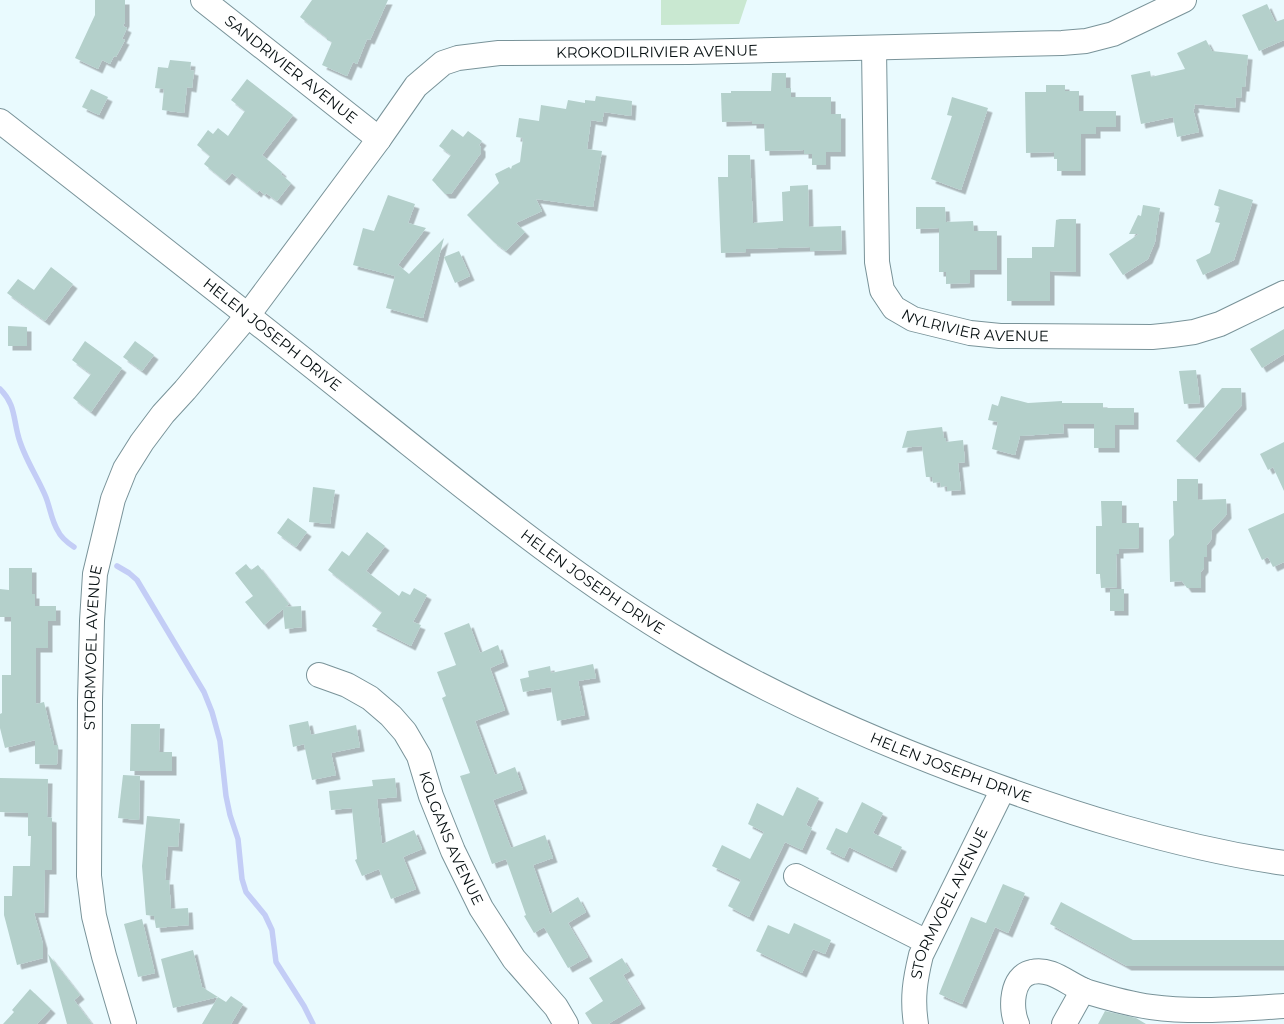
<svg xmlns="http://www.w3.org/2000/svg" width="1284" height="1024" viewBox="0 0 1284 1024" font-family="Montserrat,sans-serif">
  <defs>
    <filter id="shadow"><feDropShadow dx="4.5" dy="4.5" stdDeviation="0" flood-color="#0004"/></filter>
  </defs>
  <rect width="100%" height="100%" fill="#e9fafe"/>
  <path fill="#c9e8d1" d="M661,0H747L739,24L661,25Z"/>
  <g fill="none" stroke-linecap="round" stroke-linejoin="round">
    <path stroke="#c3cdf6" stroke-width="5.5" d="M0,389C15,404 13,416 18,435C23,456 36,474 45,495C50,506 51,520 58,531C61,538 68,543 74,547
      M117,566L129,573L137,580L204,692L212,712L220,741L226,796L230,815L238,839L242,879L246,892L265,915L272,930L276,962L304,1006L313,1024"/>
  </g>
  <path fill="#b4d0cb" filter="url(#shadow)" d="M95,0H125V22L123,26L127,28L122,39L125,40L116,57L114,56L110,64L102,60L98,69L75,58L95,15Z
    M312,0H388L370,40L367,39L357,64L353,62L347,76L322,65L332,42L327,40V38L300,17Z
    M1267,4L1275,22L1284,19V40L1259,51L1242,15Z
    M1206,40L1212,51L1248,55L1245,87H1242L1241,98L1236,97L1235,108L1194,104L1195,108L1193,109L1199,132L1177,137L1173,117L1141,124L1131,75L1150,71L1151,77L1185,69L1177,53Z
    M170,60L191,62L190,70L194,71L192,88L187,87L184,113L162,110L164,89L155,88L158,67L168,68Z
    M772,73H786V88H791V97H831V114H841V152H826V165H812V154H804V150L765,151L764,124H752V121L722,122L721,93H731V91H771Z
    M247,79L293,115L262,155L282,172L281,174L291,183L277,201L266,193L265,195L259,190L257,193L232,173L225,181L204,164L210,156L197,145L208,130L213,134L218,128L228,136L245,111L231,100Z
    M1046,85H1065V91H1079V111H1116V127H1096V134H1081V171H1057V159H1054V152L1026,153L1025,92H1046Z
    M91,89L108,97L99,115L82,107Z
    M596,96L632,101L631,116L604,112L602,122L591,120L587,149L602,151L593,207L536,199L542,211L516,223L525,232L506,251L494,242L467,215L499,183L495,174L509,167L511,169L512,166L520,162L523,138L516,137L519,118L539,121L541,105L566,109L568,100L585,103V100L595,101Z
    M952,97L988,108L961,190L931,179L952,116L947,115Z
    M452,129L463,137L468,131L482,141L479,145L481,147V153L451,194H445L432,180L451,155L439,146Z
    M728,155H750L753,223L783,221L782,192L790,191V186L808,185L809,227L841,226L842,250L810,251V247L746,249V252L721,253L718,177H728Z
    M1219,189L1253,200L1234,260L1203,275L1196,260L1210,253L1220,223L1215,222L1220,207L1214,205Z
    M388,195L415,204L408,223L426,228L398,265L409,274L444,238L423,318L386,308L395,276L353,265L363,228L374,231Z
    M1143,205L1160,208L1155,242L1148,259L1123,275L1109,254L1139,234H1129L1138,215L1141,216Z
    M916,207H945L946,222L973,221L974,231H997V270H970V283L946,284V272H939V228L916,229Z
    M1060,219H1076V272L1050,271V301H1007V258H1032V247H1054L1056,220Z
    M459,251L470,276L455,283L444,257Z
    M51,267L73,284L45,321L7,293L18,279L34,290Z
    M8,326L27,327V346H8Z
    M1284,329V354L1262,368L1250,349Z
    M85,341L122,368L91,412L73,398L91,374L72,360Z
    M135,341L154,355L142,371L123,357Z
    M1196,370L1200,403L1184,404L1179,371Z
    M1222,388H1241L1242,405L1195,458L1176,441Z
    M1001,396L1028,403L1062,401V403H1103V408H1134V425H1115V448H1094V424H1063L1064,433L1020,436L1015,455L992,449L998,422L988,420L992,404L998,406Z
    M942,427L944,438H946V442L963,440L965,462L958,463L961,490L947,491V486L941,487L940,482L933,483L932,477H926L922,446L902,448L907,431Z
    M1284,442V491L1273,467L1268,470L1260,454Z
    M1177,479H1198V500L1226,499L1227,514L1212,530L1211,540L1207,545V557H1204V568L1201,572V588H1187L1182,581L1170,582L1169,540L1174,535L1173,501H1177Z
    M313,487L335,490L330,524L309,522Z
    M1101,501H1122V523H1139V548L1119,549V554H1116L1117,587L1101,588L1100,574H1096V526H1102Z
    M1284,513V562L1273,567L1268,557L1262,560L1248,529Z
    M288,518L307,532L296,547L277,533Z
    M367,532L385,546L366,571L399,596L402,591L410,595L414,588L427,595L413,622L421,625L411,646L372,626L382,612L328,570L342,551L349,556Z
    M246,564L251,570L258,565L289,604L285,607L301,606L302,627L285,629L283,609L264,625L245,602L253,596L235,573Z
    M9,568H32V594H35V606H56V621H48V648H36V704L44,702L54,745H58L57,765L35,764V740L5,748L0,728V714L2,713V675H11V617H0V589L9,590Z
    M1110,589H1124V611H1110Z
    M469,623L480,653L498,645L504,662L490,668L505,710L475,721L495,775L515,767L523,789L493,800L511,848L545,835L553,858L533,865L550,914L578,897L586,912L568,923L588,957L568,968L544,927L534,933L524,916L526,915L506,859L492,864L460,776L470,773L442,698L446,696L437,672L456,665L444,633Z
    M593,664L596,678L578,681L585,715L557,721L551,687L523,692L520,679L529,677L528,671L550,666L551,673Z
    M308,721L311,735L356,725L360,747L331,753L336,775L312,780L304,744L293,747L289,725Z
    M131,724H160L159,752H172V771H130Z
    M123,775L140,776L139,820L118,818Z
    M0,778L48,779L47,817L52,818V870H45L44,913H34L43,944V958L17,965L4,915V896H12L13,866H30L31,836H28V813L0,812Z
    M395,778L397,797L377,799L382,844L414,830L422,849L403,857L416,889L391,899L379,869L362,876L355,860L357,859L352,808L331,810L329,791L373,786L372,780Z
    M797,787L819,798L806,825L812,828L802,850L785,842L749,917L728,906L741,880L712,866L722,845L750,859L764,832L748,824L757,803L783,816Z
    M862,802L883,813L873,833L902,847L892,868L849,847L844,858L826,849L836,828L847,833Z
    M147,816L180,819L178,847L168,846L165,880H169L171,909L188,908L189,925L156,928L154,916L146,915L142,866Z
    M1003,884L1025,893L1008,933L995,927L962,1004L939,994L971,917L986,923Z
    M1061,902L1133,940H1284V966H1127L1050,924Z
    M142,919L155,973L138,977L124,924Z
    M794,923L831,940L825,954L813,949L802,973L756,951L768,925L789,934Z
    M193,950L202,987L218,997L173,1008L161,959Z
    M48,954L80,995L74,1000L92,1024H67Z
    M622,958L630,971L623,975L641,1004L608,1024H592L585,1013L603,1001L589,978Z
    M30,989L51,1009L37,1024H3L14,1012L12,1010Z
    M231,996L243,1004L231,1024H202L218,997L226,1002Z
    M1105,1011L1136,1018L1146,1024H1098Z"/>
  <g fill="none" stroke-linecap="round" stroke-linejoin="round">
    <g stroke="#799399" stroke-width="26">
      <g id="minor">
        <path id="s1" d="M203,0L379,139"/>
        <path id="s2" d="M874,48L877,262L882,290L894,308L913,319L970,333L1000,336L1152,337L1172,335L1194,332L1220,324L1284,293"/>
        <path id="s3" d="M0,121C123,217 246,313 368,411C470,492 572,577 684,643C773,696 868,738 964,774C1068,813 1175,847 1284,863"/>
        <path id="s4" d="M319,675L347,685L370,698L391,716L405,732L419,756L431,796L453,851L481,908L514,959L556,1007L566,1024"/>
        <path d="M796,876L927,942"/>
        <path id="s5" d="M124,1024L104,956L94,916L89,876L90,701L92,621L95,574L113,499L125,469L142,442L163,414L185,390L248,315L379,139L416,86L443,63L458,58L499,53L689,52L1062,43L1086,41L1113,34L1184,0"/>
        <path id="s6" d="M916,1024C912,998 915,980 921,955L1003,789"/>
        <path d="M1017,1024C1010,1009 1011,976 1032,972C1052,967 1070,986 1088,992C1108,998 1129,1004 1151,1007C1195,1013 1240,1009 1284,1006"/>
        <path d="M1064,1024L1083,990"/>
      </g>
    </g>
    <use href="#minor" stroke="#fff" stroke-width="24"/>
  </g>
  <g text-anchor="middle" stroke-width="4" stroke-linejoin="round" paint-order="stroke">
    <g font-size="15" fill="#060f11" stroke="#e9fafe">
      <text dy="5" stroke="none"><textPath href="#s5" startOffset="1296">KROKODILRIVIER AVENUE</textPath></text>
      <text dy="5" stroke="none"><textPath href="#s1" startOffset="112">SANDRIVIER AVENUE</textPath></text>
      <text dy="5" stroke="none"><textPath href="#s2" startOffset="349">NYLRIVIER AVENUE</textPath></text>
      <text dy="5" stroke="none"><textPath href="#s3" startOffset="346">HELEN JOSEPH DRIVE</textPath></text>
      <text dy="5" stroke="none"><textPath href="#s3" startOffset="751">HELEN JOSEPH DRIVE</textPath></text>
      <text dy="5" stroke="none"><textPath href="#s5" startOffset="381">STORMVOEL AVENUE</textPath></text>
      <text dy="5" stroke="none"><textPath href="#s3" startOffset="1156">HELEN JOSEPH DRIVE</textPath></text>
      <text dy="5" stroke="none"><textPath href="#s4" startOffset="221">KOLGANS AVENUE</textPath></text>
      <text dy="5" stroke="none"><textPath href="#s6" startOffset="128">STORMVOEL AVENUE</textPath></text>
    </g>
  </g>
</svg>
